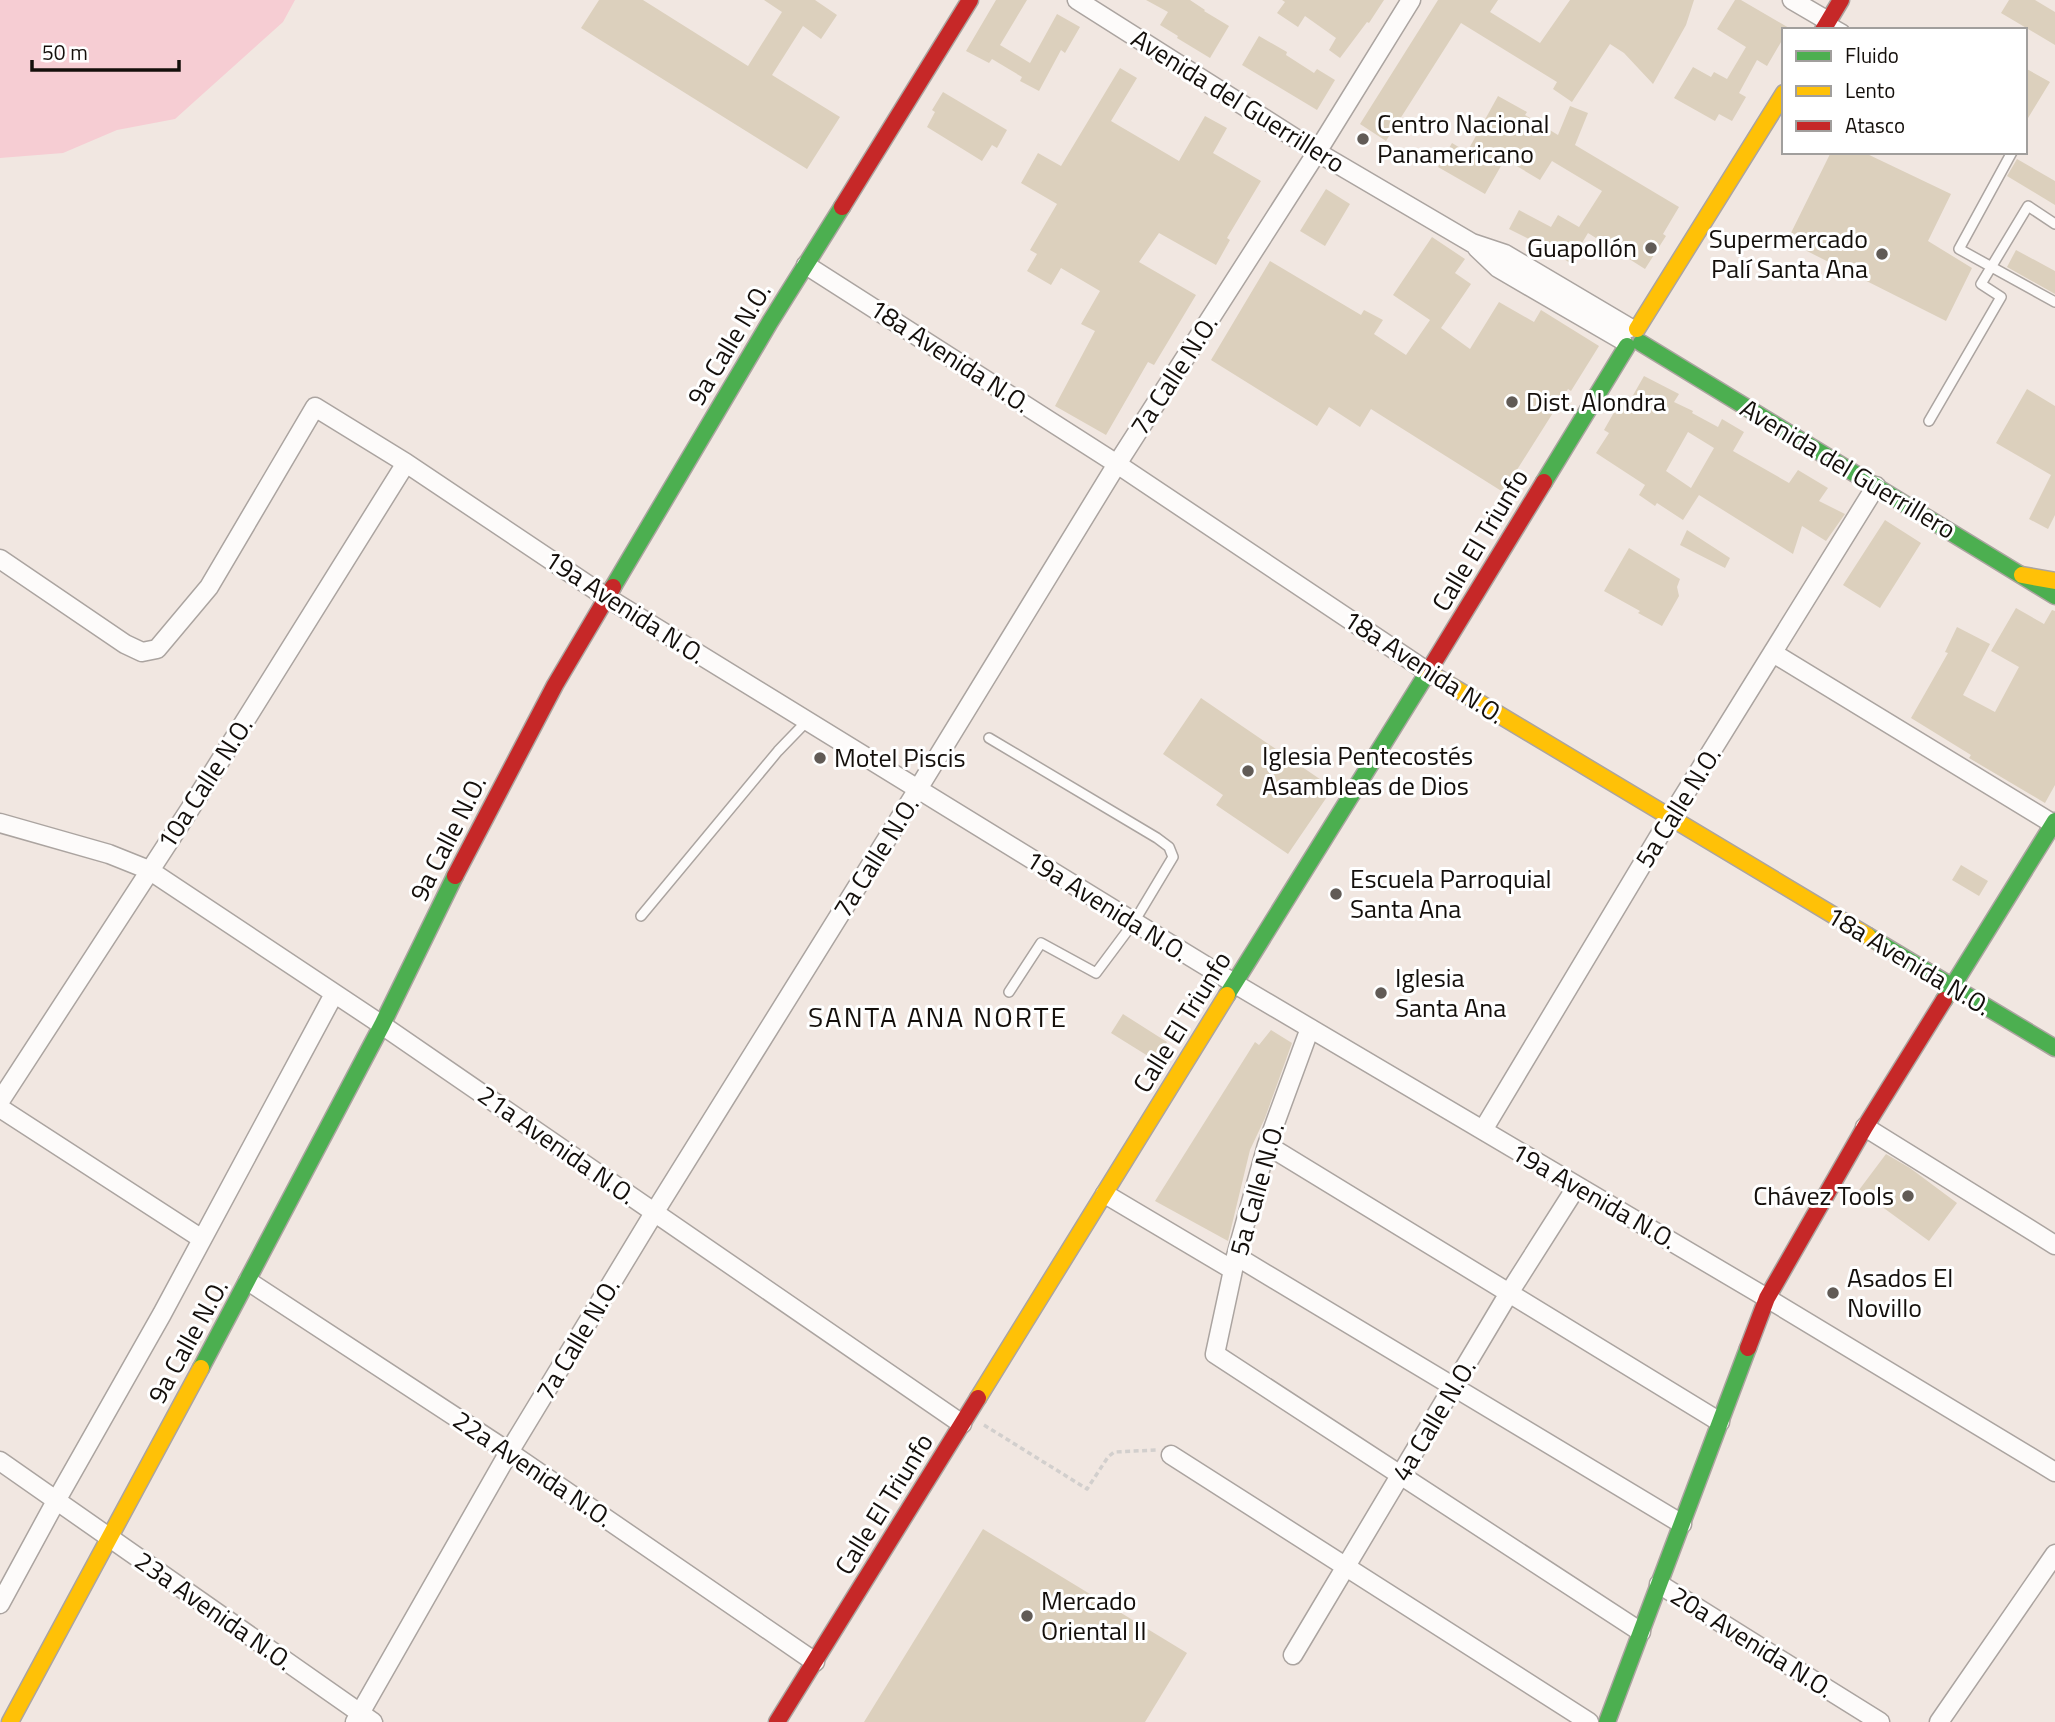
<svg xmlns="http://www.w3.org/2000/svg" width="2055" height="1722" viewBox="0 0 2055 1722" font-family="'Titillium Web',sans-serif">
  <rect width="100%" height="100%" fill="#f1e7e1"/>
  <path fill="#f6cdd3" d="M0,0H295L283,22L175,119L117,130L63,153L0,158Z"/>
  <path fill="#dcd0bd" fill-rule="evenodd" d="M599,0H643L748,66L782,12L764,0H815L837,15L821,39L803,26L772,75L840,117L807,169L581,28Z
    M996,0H1027L1000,45L1030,63L1057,14L1080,27L1065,53L1061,50L1039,91L1020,81L1022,77L992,59L989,63L966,51Z
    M1146,0H1190L1205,10L1204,11L1229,26L1210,58L1177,38L1178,36L1160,25L1168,12Z
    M1282,0H1384L1369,23L1367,22L1340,58L1329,50L1336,38L1305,16L1298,27L1277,13L1285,2Z
    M1438,0H1498L1490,12L1540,43L1570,0H1694L1686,25L1653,84L1624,53L1610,44L1572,102L1553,89L1557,82L1461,23L1386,141L1360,124Z
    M1735,0H1741L1789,28L1784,30V37L1767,66L1757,60L1739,93L1746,97L1732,121L1719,114L1715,121L1674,98L1693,67L1711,77L1714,72L1727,79L1746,47L1717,29Z
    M2009,0H2035L2055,12V45L2001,13Z
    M1259,36L1287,52L1286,55L1314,73L1317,69L1335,80L1317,110L1242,65Z
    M1120,68L1137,78L1111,121L1179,161L1205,116L1227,128L1213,153L1261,181L1227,238L1230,240L1216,265L1159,233L1139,262L1196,295L1154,365L1148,362L1106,435L1055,406L1095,331L1081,324L1100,291L1061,268L1051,285L1027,271L1037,254L1030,250L1057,204L1021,183L1038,153L1061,166Z
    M2025,68L2050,82L2025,123Z
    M943,92L1007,130L997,148L992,145L982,161L927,127L935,112L932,110Z
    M1498,96L1527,112L1525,115L1558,135L1570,106L1588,113L1575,145L1679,207L1663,234L1666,236L1645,269L1588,233L1570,263L1549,249L1509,229L1519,210L1551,227L1558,215L1579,227L1602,191L1552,161L1540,180L1505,159L1485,194L1438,167L1452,143L1467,152Z
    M1831,152H1863L1951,194L1928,241L1972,268L1946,321L1787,241Z
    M2017,159L2055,181V205L2007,176Z
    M1326,189L1350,204L1325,246L1300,231Z
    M1432,237L1465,259L1455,273L1471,284L1441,328L1470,349L1499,302L1534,322L1541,310L1599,346L1571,391L1568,389L1503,492L1371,409L1360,427L1329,407L1317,426L1211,360L1270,261L1361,315L1364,310L1383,320L1374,334L1406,355L1430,320L1393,295Z
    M2016,250L2055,271V294L2007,267Z
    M1644,376L1679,394L1674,402L1693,411L1692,413L1718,427L1722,419L1744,432L1733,451L1789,483L1798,470L1828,488L1819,501L1845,514L1826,541L1802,526L1793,554L1699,495L1683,520L1657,503L1655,506L1639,495L1645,485L1596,453L1609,433L1604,430L1621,400L1628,404ZM1688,432L1714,448L1691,488L1666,471Z
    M2027,389L2055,406V515L2048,529L2029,519L2051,475L1996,443Z
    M1885,520L1921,543L1880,608L1843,585Z
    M1687,530L1730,558L1725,568L1680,545Z
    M1629,548L1680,579L1677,587L1679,596L1662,626L1638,613L1640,611L1604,591Z
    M2016,608L2044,624L2052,610L2055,611V785L2045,803L1969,758L1971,755L1911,718L1948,653L1945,652L1957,627L1990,644L1963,695L1995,712L2019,667L1991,651Z
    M1201,698L1333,788L1288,854L1216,805L1223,795L1163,754Z
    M1961,865L1988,881L1979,896L1952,880Z
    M1123,1014L1167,1042L1156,1061L1111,1033Z
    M1271,1030L1292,1043L1265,1118L1250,1150L1228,1241L1155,1201L1255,1042L1259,1045Z
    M1886,1154L1910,1168L1957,1203L1929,1241L1859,1190Z
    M983,1529L1187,1653L1145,1722H864Z"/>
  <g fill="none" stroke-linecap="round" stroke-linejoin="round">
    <g stroke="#aba4a0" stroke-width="12">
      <path id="lane" d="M1830,22L1844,30
        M2012,152L1959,249L2055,302
        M1929,421L2001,297L1981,284L2028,206L2055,224
        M989,738L1157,838L1169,847L1173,857L1134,922L1096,973L1041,943L1009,992
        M641,916L778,751L807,721"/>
    </g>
    <g stroke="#aba4a0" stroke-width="21">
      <path id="street" d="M1077,0L1317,152L1472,243L1505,254L1630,328
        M1792,0L1828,21
        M1477,248L1498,268L1622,340
        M806,265L1117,464L1428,672
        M0,559L125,644L142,652L157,649L209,587L315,407L406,463L606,597L1134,922L1242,988L1767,1298L2055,1472
        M1773,653L2055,825
        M0,823L109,854L149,870L382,1025L962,1424
        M1310,1028L1267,1145L1236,1256L1215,1354L1641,1632
        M0,1101L190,809L406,463
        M0,1108L202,1239
        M1865,1127L2055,1245
        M1483,1130L1670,818L1876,486
        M1267,1145L1720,1422
        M1105,1194L1233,1270
        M1236,1256L1682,1524
        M248,1281L509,1452L815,1662
        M1171,1455L1589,1722
        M0,1461L373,1722
        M1659,1584L1880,1722
        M0,1604L56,1501L162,1314L334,994
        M1293,1655L1509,1293L1577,1186
        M355,1722L509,1452L654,1213L918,789L1117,464L1317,152L1411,0
        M1939,1722L2055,1554"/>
    </g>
    <g stroke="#aba4a0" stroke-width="19">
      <path id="fast" d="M1641,343L2055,596
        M1544,482L1627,346
        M613,587L770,322L842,207
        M1868,936L2055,1048
        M1227,995L1431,667
        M1944,1000L2055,821
        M201,1368L382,1025L455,876
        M1607,1722L1748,1348"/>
    </g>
    <g stroke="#aba4a0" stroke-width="19">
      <path id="slow" d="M1637,329L1784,93
        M2022,575L2055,581
        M1428,672L1868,936
        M978,1398L1227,995
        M10,1722L201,1368"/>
    </g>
    <g stroke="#aba4a0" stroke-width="19">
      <path id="jam" d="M1823,30L1841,0
        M842,207L970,0
        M1431,667L1544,482
        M455,876L555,685L613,587
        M1748,1348L1767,1298L1865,1127L1944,1000
        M777,1722L978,1398"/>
    </g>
    <path stroke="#d2cfcd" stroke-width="3.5" stroke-dasharray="5 3.5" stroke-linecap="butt" d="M984,1425L1087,1489L1108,1457L1114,1452L1156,1450"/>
    <use href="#lane" stroke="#fdfbfa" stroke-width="9"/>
    <use href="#street" stroke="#fdfbfa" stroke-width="18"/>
    <use href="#fast" stroke="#4caf50" stroke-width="16"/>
    <use href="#slow" stroke="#ffc107" stroke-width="16"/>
    <use href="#jam" stroke="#c62828" stroke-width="16"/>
  </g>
  <g fill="#615b56" stroke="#fff" stroke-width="2.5">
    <circle cx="1363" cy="139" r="7"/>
    <circle cx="1651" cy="248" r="7"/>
    <circle cx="1882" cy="254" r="7"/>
    <circle cx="1512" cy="402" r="7"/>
    <circle cx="820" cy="758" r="7"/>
    <circle cx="1248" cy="771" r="7"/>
    <circle cx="1336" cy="894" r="7"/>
    <circle cx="1381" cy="993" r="7"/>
    <circle cx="1908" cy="1196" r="7"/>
    <circle cx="1833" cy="1293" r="7"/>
    <circle cx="1027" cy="1616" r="7"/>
  </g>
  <g text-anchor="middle" stroke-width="6" stroke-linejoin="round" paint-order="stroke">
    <g font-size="26" fill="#140f0b" stroke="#fff">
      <text transform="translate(1238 101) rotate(32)" y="9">Avenida del Guerrillero</text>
      <text transform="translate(729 344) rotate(-59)" y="9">9a Calle N.O.</text>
      <text transform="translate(950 356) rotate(33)" y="9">18a Avenida N.O.</text>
      <text transform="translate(1174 375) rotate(-57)" y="9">7a Calle N.O.</text>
      <text transform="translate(1848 469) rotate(31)" y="9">Avenida del Guerrillero</text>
      <text transform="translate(1480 540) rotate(-59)" y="9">Calle El Triunfo</text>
      <text transform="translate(625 607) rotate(33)" y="9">19a Avenida N.O.</text>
      <text transform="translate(1424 667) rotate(33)" y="9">18a Avenida N.O.</text>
      <text transform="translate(205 783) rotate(-57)" y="9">10a Calle N.O.</text>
      <text transform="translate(1678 807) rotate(-58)" y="9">5a Calle N.O.</text>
      <text transform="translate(448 838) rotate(-63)" y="9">9a Calle N.O.</text>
      <text transform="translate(876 857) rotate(-58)" y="9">7a Calle N.O.</text>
      <text transform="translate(1107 906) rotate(32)" y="9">19a Avenida N.O.</text>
      <text transform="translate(1909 961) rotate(31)" y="9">18a Avenida N.O.</text>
      <text transform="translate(1182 1022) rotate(-58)" y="9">Calle El Triunfo</text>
      <text transform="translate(557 1145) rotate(35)" y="9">21a Avenida N.O.</text>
      <text transform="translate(1257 1189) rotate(-74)" y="9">5a Calle N.O.</text>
      <text transform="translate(1594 1196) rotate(30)" y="9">19a Avenida N.O.</text>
      <text transform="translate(578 1339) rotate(-59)" y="9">7a Calle N.O.</text>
      <text transform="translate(188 1341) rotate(-61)" y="9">9a Calle N.O.</text>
      <text transform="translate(1434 1420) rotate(-59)" y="9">4a Calle N.O.</text>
      <text transform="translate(533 1469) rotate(34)" y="9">22a Avenida N.O.</text>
      <text transform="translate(884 1504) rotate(-58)" y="9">Calle El Triunfo</text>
      <text transform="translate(214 1611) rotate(35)" y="9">23a Avenida N.O.</text>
      <text transform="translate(1752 1642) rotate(32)" y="9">20a Avenida N.O.</text>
    </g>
    <g font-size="26" fill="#140f0b" stroke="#fff" text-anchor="start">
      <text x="1377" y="133">Centro Nacional<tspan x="1377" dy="30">Panamericano</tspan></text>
      <text x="1868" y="248" text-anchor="end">Supermercado<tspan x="1868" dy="30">Palí Santa Ana</tspan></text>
      <text x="1637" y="257" text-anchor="end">Guapollón</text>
      <text x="1526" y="411">Dist. Alondra</text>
      <text x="1262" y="765">Iglesia Pentecostés<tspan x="1262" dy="30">Asambleas de Dios</tspan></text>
      <text x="834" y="767">Motel Piscis</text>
      <text x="1350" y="888">Escuela Parroquial<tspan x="1350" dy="30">Santa Ana</tspan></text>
      <text x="1395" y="987">Iglesia<tspan x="1395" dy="30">Santa Ana</tspan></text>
      <text x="1894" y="1205" text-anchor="end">Chávez Tools</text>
      <text x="1847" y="1287">Asados El<tspan x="1847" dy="30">Novillo</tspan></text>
      <text x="1041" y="1610">Mercado<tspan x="1041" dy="30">Oriental II</tspan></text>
    </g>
    <g font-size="28" letter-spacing="2" fill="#140f0b" stroke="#fff">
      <text x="938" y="1027">SANTA ANA NORTE</text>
    </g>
  </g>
  <rect x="1782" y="28" width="245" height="126" fill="#ffffff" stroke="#a19f9d" stroke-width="2"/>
  <rect x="1796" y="51" width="35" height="10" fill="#4caf50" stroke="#a19f9d" stroke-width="2"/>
  <text x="1845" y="63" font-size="21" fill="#140f0b">Fluido</text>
  <rect x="1796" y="86" width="35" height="10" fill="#ffc107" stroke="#a19f9d" stroke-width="2"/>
  <text x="1845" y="98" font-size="21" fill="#140f0b">Lento</text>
  <rect x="1796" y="121" width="35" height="10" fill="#c62828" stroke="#a19f9d" stroke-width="2"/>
  <text x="1845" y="133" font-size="21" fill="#140f0b">Atasco</text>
  <path d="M32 60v10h147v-10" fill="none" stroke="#140f0b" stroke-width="3.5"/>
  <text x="42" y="60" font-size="21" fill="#140f0b" stroke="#ffffff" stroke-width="5" paint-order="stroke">50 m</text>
</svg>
